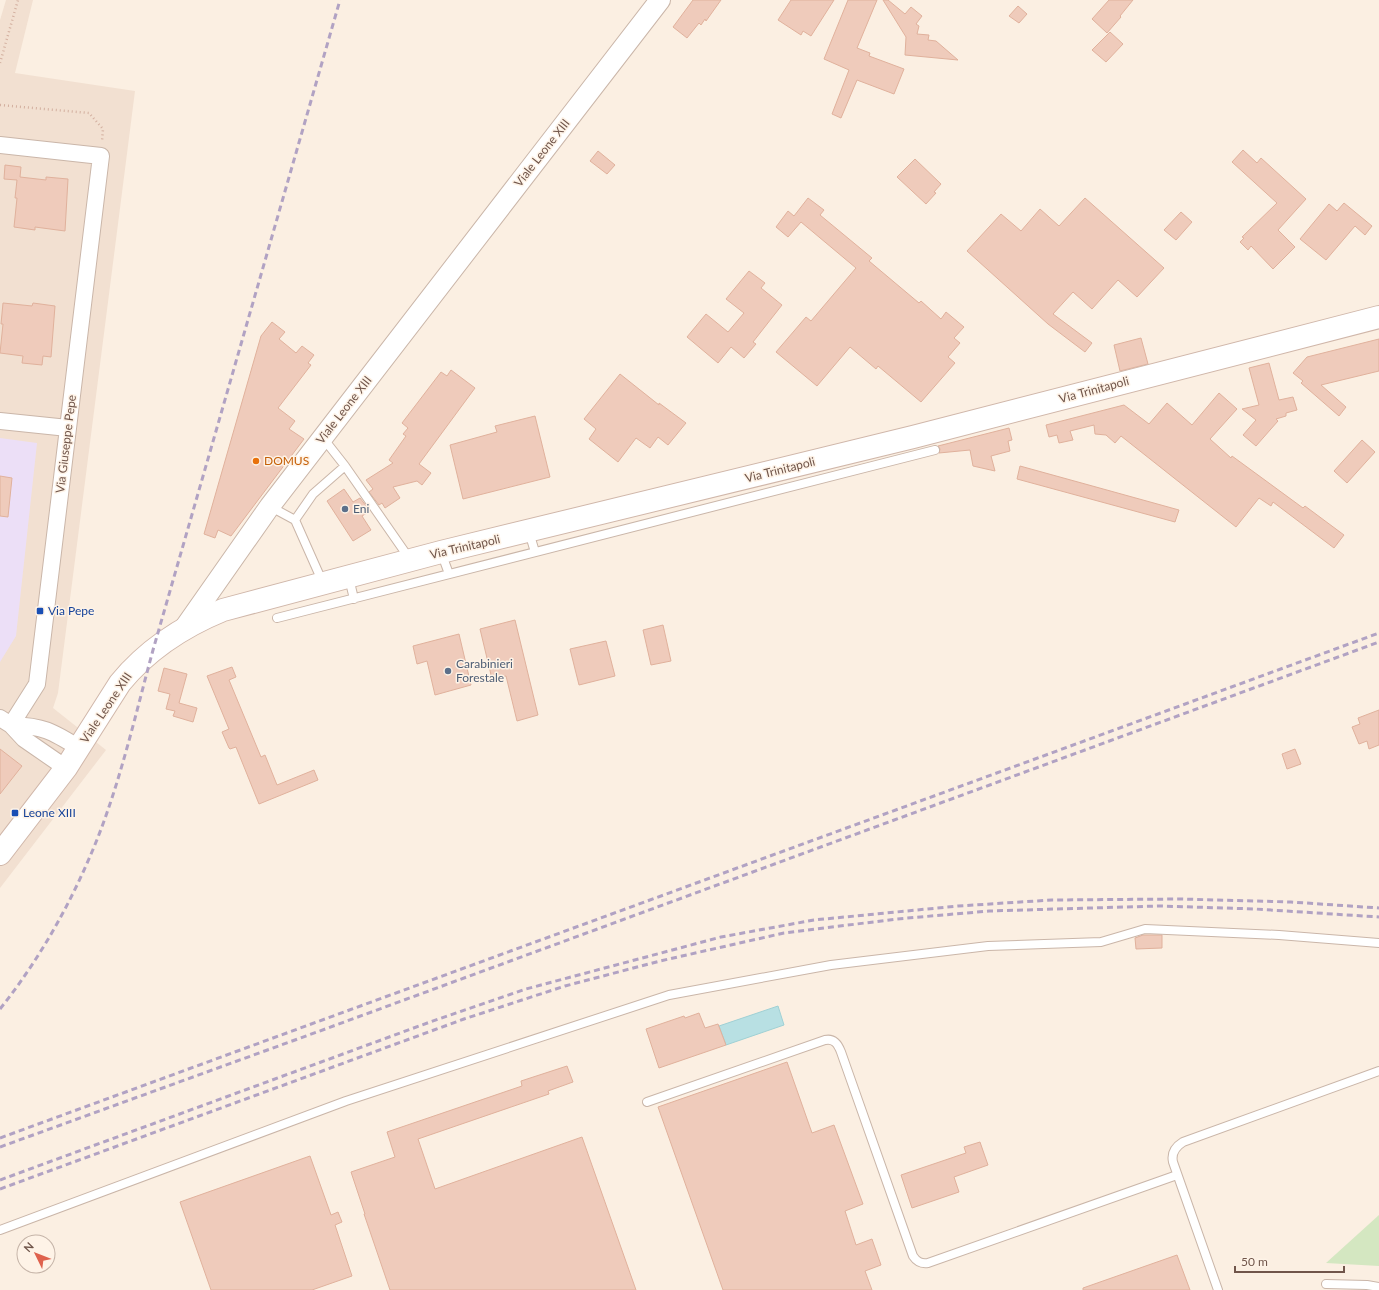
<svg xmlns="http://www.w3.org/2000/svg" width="1379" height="1290" viewBox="0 0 1379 1290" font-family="Lato,sans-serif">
  <rect width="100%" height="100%" fill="#fbefe2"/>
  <path fill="#f2e0d1" d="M6,0H33L15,73L135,91L58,693L53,708L106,750L0,888V20Z"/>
  <path fill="#ecdff7" d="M0,438L37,443L16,636L0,662Z"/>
  <path fill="#d4e7c1" d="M1379,1215V1266L1326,1263Z"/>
  <path fill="#b8e0e3" stroke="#9fd0d4" d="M778,1006L784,1025L726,1045L719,1026Z"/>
  <path fill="#efcbbb" stroke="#e0b19c" d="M693,0H721L706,21L705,19L701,25L699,23L687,38L673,27Z
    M791,0H834L811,36L803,31L801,35L778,20Z
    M848,0H877L857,48L870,53L869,56L904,69L894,94L857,80L841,118L832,114L849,70L824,59Z
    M883,0H888L905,14L911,7L922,16L916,24L919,26L917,34L929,35L928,40L936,41L958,60L905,55L906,37Z
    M1109,0H1133L1120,16L1121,17L1107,33L1092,19Z
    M1018,6L1027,14L1019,23L1009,16Z
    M1110,32L1123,44L1106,62L1092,50Z
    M1243,150L1257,163L1261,158L1306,199L1278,230L1295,247L1273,269L1251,246L1248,250L1240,242L1244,238L1242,237L1277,203L1232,162Z
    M598,151L615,165L607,174L590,161Z
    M915,159L941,184L934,192L936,193L926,204L897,177Z
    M5,165L21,167L20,177L46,180V177L68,179L65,231L35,227V230L14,227L17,198H15L17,180L4,179Z
    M808,198L824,210L820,215L872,258L869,261L919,303L921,301L941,319L946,312L964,327L954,338L960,343L948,357L955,363L921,402L878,366L876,369L850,347L817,386L776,352L806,317L811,321L856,268L801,222L788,237L776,227L788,211L794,216Z
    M1085,198L1164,268L1137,297L1118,280L1092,309L1073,292L1053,314L1092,343L1085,352L1048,324L967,251L1001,214L1021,231L1040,209L1059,226Z
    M1344,203L1372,226L1365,235L1355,226L1326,260L1300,239L1329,204L1337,211Z
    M1181,212L1192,222L1176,240L1164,230Z
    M749,271L765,283L761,288L782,305L753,342L756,344L744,358L731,347L718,363L687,337L706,314L728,332L744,313L726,299Z
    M3,303L32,306L33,303L55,306L51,357L43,356L42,365L22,363L23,356L0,353L3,324H1Z
    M272,322L285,332L279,339L296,353L302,346L314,355L308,363L311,365L278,408L295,421L289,429L304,439L231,536L218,530L215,538L204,534L261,336Z
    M1141,338L1148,364L1120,371L1114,345Z
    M1379,339V371L1321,385L1346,407L1339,416L1301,383L1303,381L1293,373L1307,357Z
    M1269,363L1279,400L1293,397L1297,410L1286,413V416L1276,419L1278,421L1256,446L1243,435L1256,420L1242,409L1259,405L1249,368Z
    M451,370L475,388L419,464L431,473L422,485L417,481L393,487L400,498L385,508L382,503L379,505L369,492L373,489L366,480L393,463L389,460L406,436L403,434L408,428L402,423L441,372L447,376Z
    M620,374L659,405V403L686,423L668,445L658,437L650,448L636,438L618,462L589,439L596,429L584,419Z
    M1219,393L1237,409L1210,439L1231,458L1232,456L1303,508L1305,506L1344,535L1334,548L1273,502L1271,506L1259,498L1236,527L1121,436L1115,443L1106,435L1095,434L1094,425L1070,431L1073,440L1059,443L1057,435L1049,437L1046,425L1124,405L1149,424L1167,403L1192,425Z
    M535,416L550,477L463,499L450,445L497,432L495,426Z
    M1009,428L1012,440L1008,441L1010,451L991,456L995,471L973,466L970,450L939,453L940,449L938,446Z
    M1362,440L1375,452L1347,483L1334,471Z
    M1020,466L1096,487L1179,510L1175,522L1017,479Z
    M0,476L12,478L8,517L0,516Z
    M344,489L353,502L360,498L370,511L362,516L371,530L353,541L327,501Z
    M515,620L538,715L517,721L506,676L492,679L480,629Z
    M663,625L671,661L651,665L643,630Z
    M459,634L471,685L435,695L427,661L417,664L413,646Z
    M606,641L615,676L579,685L570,649Z
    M232,667L236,677L229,680L261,757L265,755L277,785L314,770L318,780L259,804L236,747L230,749L229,748L222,732L229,729L207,676Z
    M164,668L187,674L179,703L197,708L193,722L173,716L175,711L166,709L170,694L158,691Z
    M1379,710V745L1369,749L1367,741L1359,744L1352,727L1360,724L1358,718Z
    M0,749L22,766L0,794Z
    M1295,749L1301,764L1287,769L1282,754Z
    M1143,935H1162V948L1136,949L1135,938Z
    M699,1013L705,1028L718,1024L726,1045L659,1068L646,1029L684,1016L685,1018Z
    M787,1062L812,1133L834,1125L863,1204L845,1211L856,1245L872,1239L881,1265L865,1271L872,1290H723L658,1107Z
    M567,1066L573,1082L548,1091L549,1094L418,1139L435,1189L582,1137L636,1290H390L364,1214H365L351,1172L395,1157L387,1132L522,1086L521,1081Z
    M980,1142L988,1165L954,1177L959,1192L912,1208L901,1175L966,1153L964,1147Z
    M310,1156L331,1215L338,1212L342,1222L335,1225L352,1276L312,1290H211L180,1202Z
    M1177,1255L1190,1290H1083V1288Z"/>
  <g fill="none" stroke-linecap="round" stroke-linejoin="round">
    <g stroke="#cab6a9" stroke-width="10">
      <path id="service" d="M323,438L345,466L409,558
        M271,507L295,520L323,583
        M295,520L313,494L345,466
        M529,532L535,552
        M441,552L449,574
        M349,578L354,599
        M277,618L935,450
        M647,1102L825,1040C834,1038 838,1044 841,1052L913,1256C917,1262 921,1264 928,1263L1177,1175
        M0,1230L346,1101L669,995L831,965L988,946L1101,942L1145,929L1279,935L1379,943
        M1326,1284L1367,1285L1379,1287
        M1218,1290L1173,1162C1171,1153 1175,1147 1183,1142L1379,1071"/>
    </g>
    <g stroke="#cab6a9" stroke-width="18">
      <path id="minor" d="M0,145L101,156L37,684L11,725
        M0,421L68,428
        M0,718L11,725L24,739L66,768
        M11,725C43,726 52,731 79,748"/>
    </g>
    <g stroke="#cab6a9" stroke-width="22">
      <path id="tertiary" d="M183,630L270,506L660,0"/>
    </g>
    <g stroke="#d0b7aa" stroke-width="24">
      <path id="secondary" d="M0,854L66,768L120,683C147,650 184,626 223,610L441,552L913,437L1379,317"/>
    </g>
    <path stroke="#d3af9f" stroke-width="2.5" stroke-dasharray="1 3" stroke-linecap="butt" d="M0,63L18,0
      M0,105L89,113L103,129L102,141"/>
    <use href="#service" stroke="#fff" stroke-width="8"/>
    <use href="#minor" stroke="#fff" stroke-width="16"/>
    <use href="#tertiary" stroke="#fff" stroke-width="20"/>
    <use href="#secondary" stroke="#fff" stroke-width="22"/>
    <path stroke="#b1a2c3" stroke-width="3" stroke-dasharray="6 4" stroke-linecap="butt" d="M0,1009C39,960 70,905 94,847C120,784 135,716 153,650L340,0
      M0,1138L1379,633
      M0,1147L317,1032L1379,642
      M0,1180L430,1022L526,989L721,937L814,920L958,906L1052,900L1180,899L1291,902L1379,908
      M0,1189L464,1019L565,986L660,961L784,933L897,919L989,911L1159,906L1255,909L1379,917"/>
  </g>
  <circle fill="#e8710a" stroke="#fef3e7" stroke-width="1.5" cx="256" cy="461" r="4"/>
  <g fill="#5c6f8a" stroke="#fef3e7" stroke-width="1.5">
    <circle cx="345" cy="509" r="4"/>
    <circle cx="448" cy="671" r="4"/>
  </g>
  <g fill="#1a4fb4" stroke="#fef3e7" stroke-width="1.5">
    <rect x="36" y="607" width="8" height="8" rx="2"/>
    <rect x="11" y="809" width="8" height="8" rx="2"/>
  </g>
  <g text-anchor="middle" stroke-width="3" stroke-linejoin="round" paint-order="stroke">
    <g font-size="12" fill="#70554a" stroke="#fef3e7">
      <text transform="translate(542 153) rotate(-52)" y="4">Viale Leone XIII</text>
      <text transform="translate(1094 390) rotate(-15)" y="4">Via Trinitapoli</text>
      <text transform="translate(344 410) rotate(-52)" y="4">Viale Leone XIII</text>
      <text transform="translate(66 444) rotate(-83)" y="4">Via Giuseppe Pepe</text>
      <text transform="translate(780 470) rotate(-14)" y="4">Via Trinitapoli</text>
      <text transform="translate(465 547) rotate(-13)" y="4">Via Trinitapoli</text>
      <text transform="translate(106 708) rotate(-56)" y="4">Viale Leone XIII</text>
    </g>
    <g font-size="12" fill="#c56008" stroke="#fef3e7" text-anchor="start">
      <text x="264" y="465">DOMUS</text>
    </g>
    <g font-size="12" fill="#4e5e75" stroke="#fef3e7" text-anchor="start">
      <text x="353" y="513">Eni</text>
      <text x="456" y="668">Carabinieri<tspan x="456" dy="14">Forestale</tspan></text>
    </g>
    <g font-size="12" fill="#164399" stroke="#fef3e7" text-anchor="start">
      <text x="48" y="615">Via Pepe</text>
      <text x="23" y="817">Leone XIII</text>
    </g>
  </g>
  <g transform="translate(36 1254) rotate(313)"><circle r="19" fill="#fef3e7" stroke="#c5b4a8"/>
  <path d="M0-3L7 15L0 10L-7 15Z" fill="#df624d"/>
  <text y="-6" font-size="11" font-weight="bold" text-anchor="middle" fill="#70554a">N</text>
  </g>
  <path d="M1235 1266v6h109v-6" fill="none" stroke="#70554a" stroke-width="2"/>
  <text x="1241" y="1266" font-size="12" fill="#70554a" stroke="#fef3e7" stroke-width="3" paint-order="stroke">50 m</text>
</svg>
